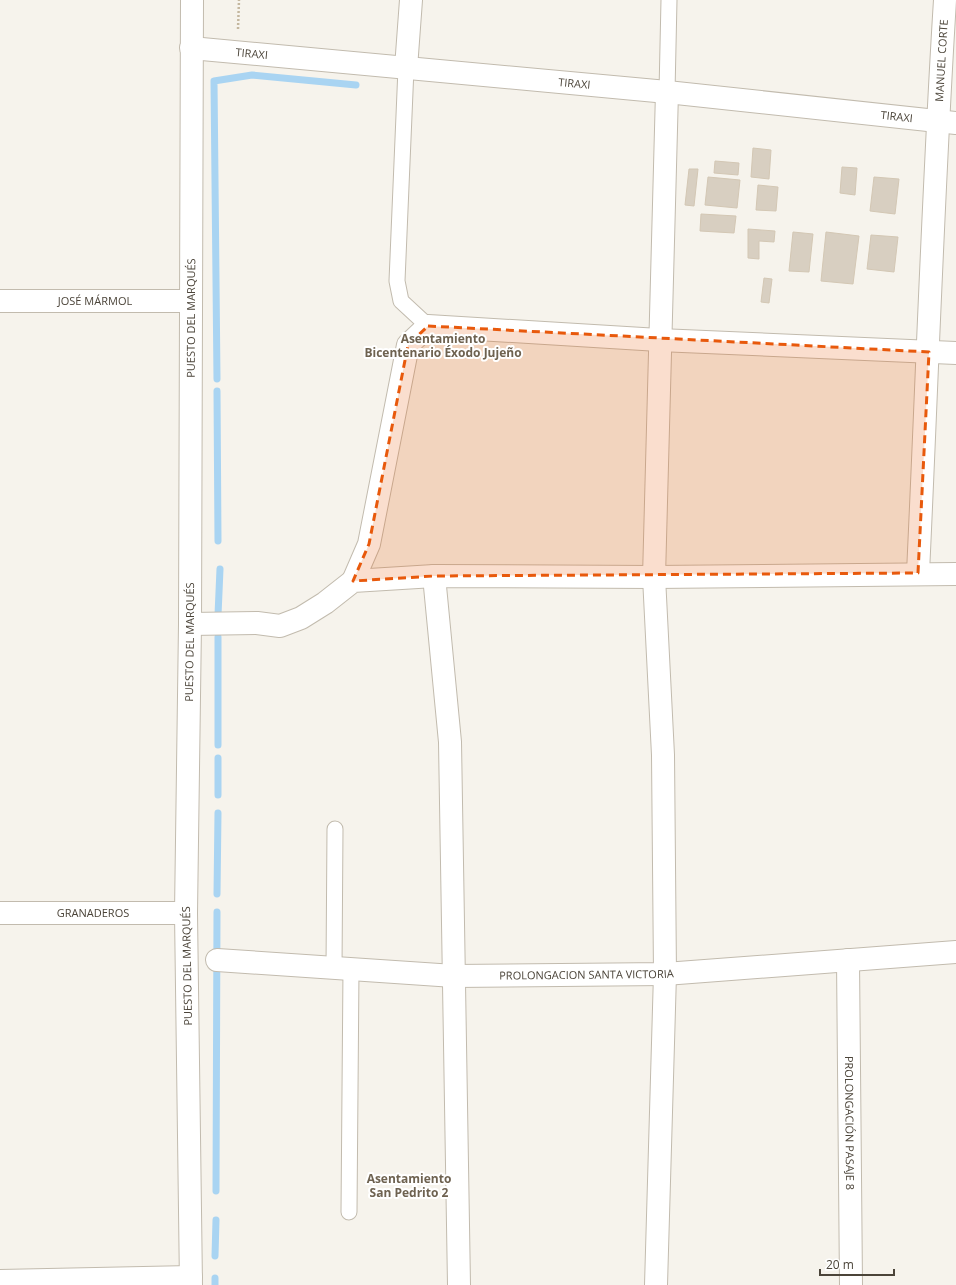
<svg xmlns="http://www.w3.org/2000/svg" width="956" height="1285" viewBox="0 0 956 1285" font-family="'Open Sans',sans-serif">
  <rect width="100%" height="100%" fill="#f6f3ec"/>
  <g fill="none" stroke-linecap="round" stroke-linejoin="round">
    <path stroke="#a9d4f2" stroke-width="7" d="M217,379L214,81L252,75L356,85
      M217,391L218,541
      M218,615L220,569
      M218,745V637
      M218,795V758
      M217,894L218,813
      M216,1191L217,912
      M215,1256L216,1220
      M215,1285V1278"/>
  </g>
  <path fill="#d8cfc1" stroke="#d3c7b4" d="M753,148L771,150L769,179L751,177Z
    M715,161L739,163L738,175L714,173Z
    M842,167L857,168L855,195L840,193Z
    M689,169H698L694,206L685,205Z
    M708,177L740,180L737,208L705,205Z
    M874,177L899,179L895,214L870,211Z
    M758,185L778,187L776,211L756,210Z
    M701,214L736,216L734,233L700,231Z
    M748,229L775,231L774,242L759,241V259L748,258Z
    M793,232L813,234L809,272L789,271Z
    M826,232L859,236L853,284L821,281Z
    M871,235L898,237L894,272L867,269Z
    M764,278L772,279L769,303L761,302Z"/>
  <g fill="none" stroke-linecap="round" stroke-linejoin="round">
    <g stroke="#c2bbae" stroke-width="17">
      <path id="service" d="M406,68L397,281L401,301L428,326
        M667,92L669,0
        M334,968L335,829
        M349,1212L351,969"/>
    </g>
    <g stroke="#c2bbae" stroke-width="24">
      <g id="minor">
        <path id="s1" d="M191,48L667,92L956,123"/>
        <path d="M406,68L411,0"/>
        <path id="s2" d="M0,301H190"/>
        <path id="s3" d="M918,573C927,382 933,191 945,0"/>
        <path d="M434,576L450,742L459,1285"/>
        <path d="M353,581L369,544L408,345L428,326L659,340L956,353"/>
        <path d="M190,624L257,623L280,626L301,618L325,603L353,581L434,576L654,577L956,574"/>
        <path id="s4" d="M0,913H186"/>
        <path id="s5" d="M217,960L454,976L665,974L956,952"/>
        <path id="s6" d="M848,960L851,1285"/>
        <path d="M0,1281L191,1277"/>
        <path id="s7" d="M191,1285L186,913L190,624L192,0"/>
        <path d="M656,1285L665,974L663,755L654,577L667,92"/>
      </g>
    </g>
    <path stroke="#c4b79f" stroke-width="2.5" stroke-dasharray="2 2" stroke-linecap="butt" d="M238,29L239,0"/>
    <use href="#service" stroke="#fff" stroke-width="15"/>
    <use href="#minor" stroke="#fff" stroke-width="22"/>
  </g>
  <path fill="#e8590c" fill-opacity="0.2" stroke="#e8590c" stroke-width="3" stroke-dasharray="8 5" stroke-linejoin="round" d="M428,326L929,352L918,573L434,576L353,581L369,544L408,345Z"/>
  <g text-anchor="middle" stroke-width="4" stroke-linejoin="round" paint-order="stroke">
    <g font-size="11" fill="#4b4439" stroke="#fff">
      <text dy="4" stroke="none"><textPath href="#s1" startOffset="61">TIRAXI</textPath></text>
      <text dy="4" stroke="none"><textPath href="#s3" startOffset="513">MANUEL CORTE</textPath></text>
      <text dy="4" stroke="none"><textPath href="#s1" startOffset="385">TIRAXI</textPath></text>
      <text dy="4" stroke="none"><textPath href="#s1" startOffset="709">TIRAXI</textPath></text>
      <text dy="4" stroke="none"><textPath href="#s2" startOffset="95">JOSÉ MÁRMOL</textPath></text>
      <text dy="4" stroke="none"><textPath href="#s7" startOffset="967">PUESTO DEL MARQUÉS</textPath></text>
      <text dy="4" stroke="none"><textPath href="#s7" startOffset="643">PUESTO DEL MARQUÉS</textPath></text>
      <text dy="4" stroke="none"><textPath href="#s4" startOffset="93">GRANADEROS</textPath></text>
      <text transform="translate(187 966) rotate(-91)" y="4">PUESTO DEL MARQUÉS</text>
      <text dy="4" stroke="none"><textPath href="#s5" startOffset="370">PROLONGACION SANTA VICTORIA</textPath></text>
      <text dy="4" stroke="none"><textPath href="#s6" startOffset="163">PROLONGACIÓN PASAJE 8</textPath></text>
    </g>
    <g font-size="12" font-weight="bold" fill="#6e6250" stroke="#fff">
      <text x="443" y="343">Asentamiento<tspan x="443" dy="14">Bicentenario Éxodo Jujeño</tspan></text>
      <text x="409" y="1183">Asentamiento<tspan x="409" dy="14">San Pedrito 2</tspan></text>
    </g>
  </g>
  <path d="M820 1269v6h74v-6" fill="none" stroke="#4b4439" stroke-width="2"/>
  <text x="826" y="1269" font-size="12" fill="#4b4439" stroke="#ffffff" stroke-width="3" paint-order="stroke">20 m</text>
</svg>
